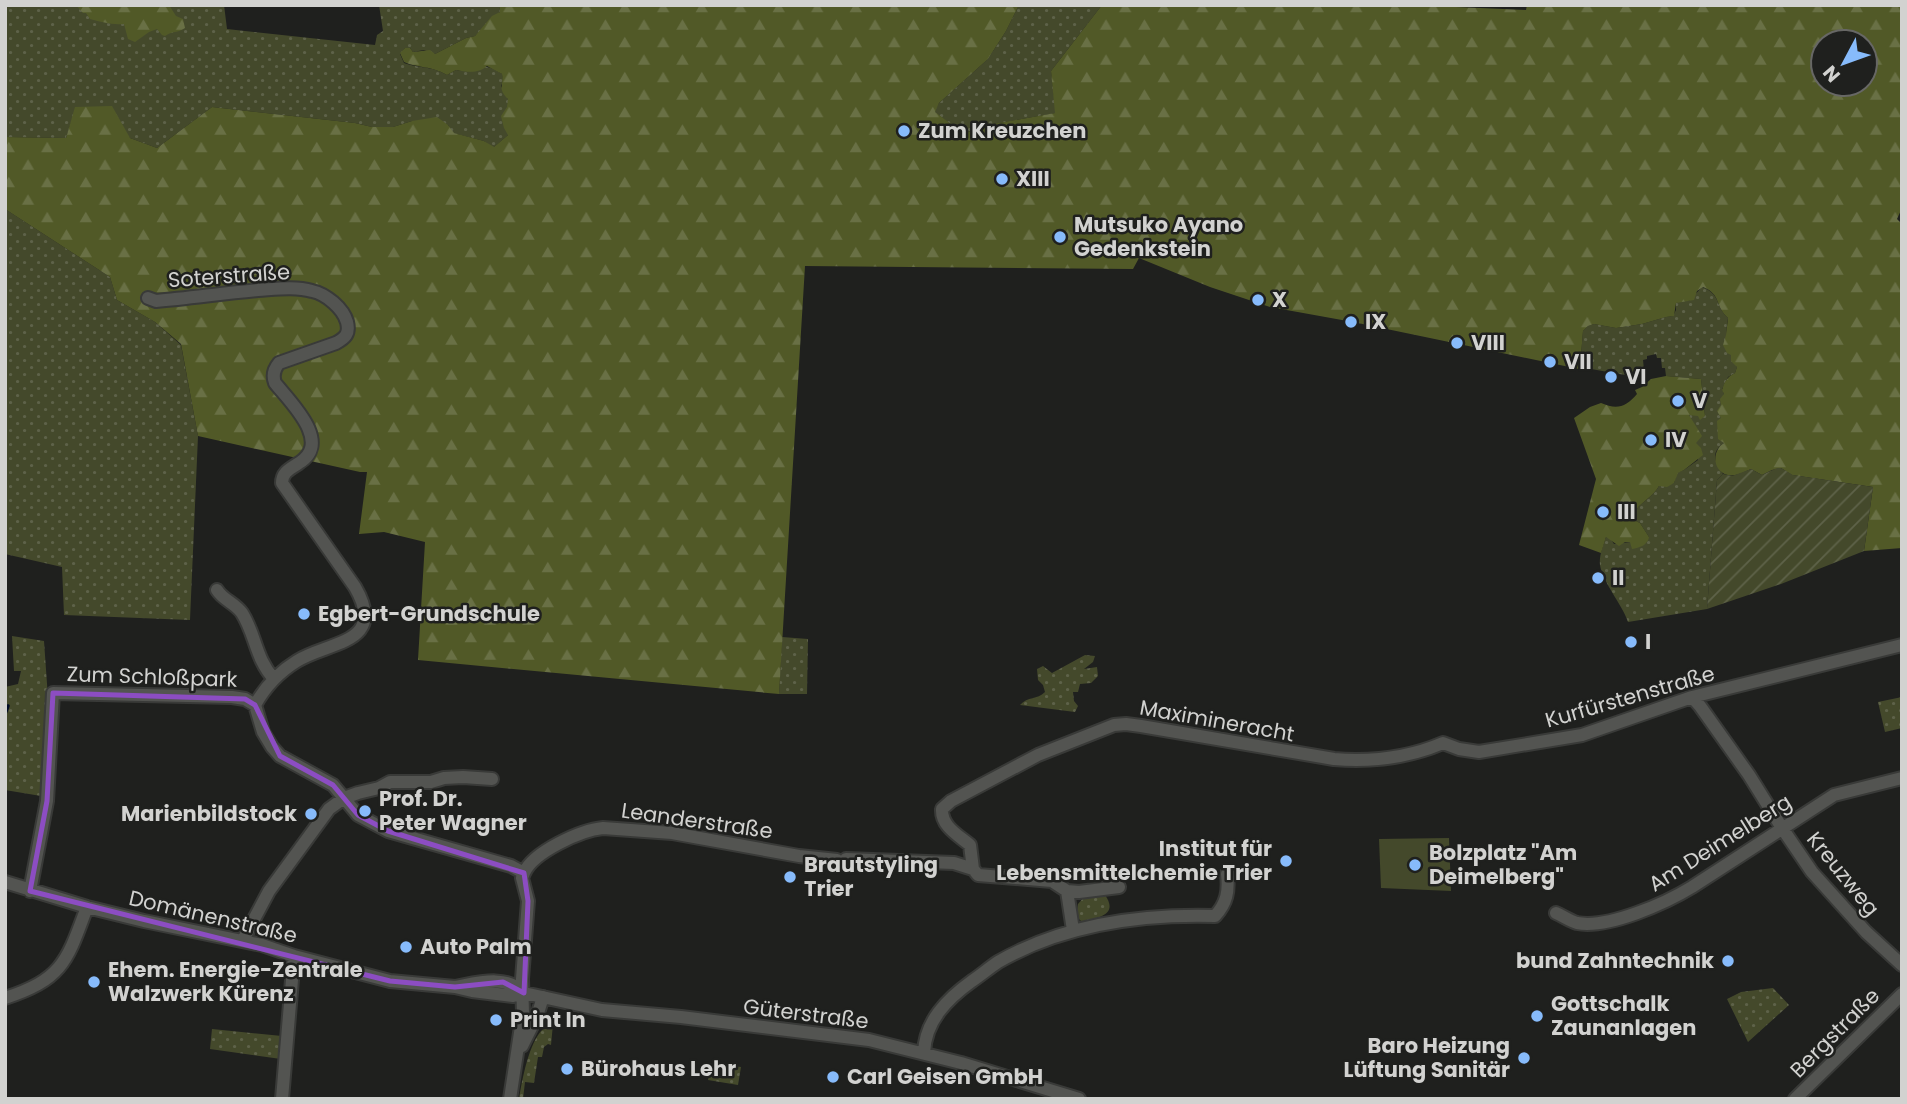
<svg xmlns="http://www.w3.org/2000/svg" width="1907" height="1104" viewBox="0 0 1907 1104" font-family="Poppins,sans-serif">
  <defs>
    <pattern id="grass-dots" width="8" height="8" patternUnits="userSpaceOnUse" patternTransform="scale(1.75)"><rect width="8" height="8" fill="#44492b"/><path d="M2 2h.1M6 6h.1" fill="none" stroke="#5e6249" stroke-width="1.8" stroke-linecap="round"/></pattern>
    <pattern id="forest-firs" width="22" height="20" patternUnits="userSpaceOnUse" patternTransform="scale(1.75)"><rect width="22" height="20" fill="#515927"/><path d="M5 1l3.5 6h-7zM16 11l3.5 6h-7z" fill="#697045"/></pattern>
    <pattern id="garden-furrows" width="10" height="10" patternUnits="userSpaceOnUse" patternTransform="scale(1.75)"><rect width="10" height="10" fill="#44492b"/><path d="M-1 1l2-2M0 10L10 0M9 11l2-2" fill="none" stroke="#5e6249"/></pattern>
  </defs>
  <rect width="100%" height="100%" fill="#1f201e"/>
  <path fill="url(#grass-dots)" d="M5,5H224L227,29L375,45L377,35L383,31L379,5H499L500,12L475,36L466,38L435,54L424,50L413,52L410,48H405L400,54L404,63C421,69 429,65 447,75L456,70C478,75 479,58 502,74L503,81L501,86L508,99V135L493,148L484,141L453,133L448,125L412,121L393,127H372L355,123L212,107L157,148L130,138L76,107L66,138L5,137Z
    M1019,5H1102L1051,71L1056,113L982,126L964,134L934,112L939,103L988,59L1006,31Z
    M5,209L110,277L117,300L155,322L181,345L198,436L190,620L64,615L62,567L5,554Z
    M1702,287C1722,295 1714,305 1728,318C1724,335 1729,351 1737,367L1735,373L1728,377L1722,389L1724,394L1722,405L1724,443C1710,452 1715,463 1723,474L1717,480L1707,609L1628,622C1622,604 1603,583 1600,565C1599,556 1603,546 1606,537L1610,538L1614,544L1630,542L1649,537L1640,523L1632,519C1635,504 1652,499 1659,486L1674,483L1677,473L1684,470L1698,460L1689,414L1705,416L1701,379L1666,376L1665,368H1662L1661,358H1657L1656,354L1647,356V359L1643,360L1644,370L1641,371L1642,378L1580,367L1583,331L1588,326L1594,324L1616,328L1642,324L1666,317L1673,316L1676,310V303L1682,300L1689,301Z
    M12,636L44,641L48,698L41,796L5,790V687L18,684L21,671H14Z
    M782,637L808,639L807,694H779Z
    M1085,655L1095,656L1093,662L1084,669L1097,667L1098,676L1091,683L1080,684L1078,692H1073L1074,701L1078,706L1075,712L1020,705C1028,696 1037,700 1045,692L1043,685L1038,680L1037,669L1043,666L1052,673Z
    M1902,697V728L1885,732L1878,702Z
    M1086,895H1105C1119,915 1098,918 1082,922L1076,916L1078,904Z
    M1773,988L1789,1005L1748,1042L1727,999L1741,992Z
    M553,1024L551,1045L548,1044L544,1047L542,1057H538L534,1083L525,1082L523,1099H519C522,1080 529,1042 543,1029C545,1027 549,1026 553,1024Z
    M212,1029L282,1036L281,1059L210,1049Z
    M710,1063L741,1067L738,1085L708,1080Z"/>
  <path fill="url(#forest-firs)" fill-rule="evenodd" d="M76,5H169L176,16L183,19L185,28C178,33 172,31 165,36L162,35L157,29L149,32L135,42L128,39L124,24C111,25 102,22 90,19L86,13H83Z
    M499,5H1019L1006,31L988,59L939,103L935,112L964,134L982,126L1055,113L1051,71L1102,5H1455L1456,7L1526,10L1527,5H1902V208L1897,219L1902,224V548L1864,551L1873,487L1792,475L1781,468L1772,470L1762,475L1751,469C1744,472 1735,477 1728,475C1713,472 1711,451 1724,443L1718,439L1717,421L1721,418L1717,411L1721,405L1720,399L1724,394L1722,390C1725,381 1727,377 1735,373L1737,367L1731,361V355L1727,353L1723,345L1726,335L1728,318C1714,305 1722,295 1703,287L1697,291L1694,300L1676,303L1674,316L1666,317L1642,324L1616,328L1594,324L1588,326L1583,331L1580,367L1579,369L1353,322L1270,307L1210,287L1139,258L1133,269L805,266L779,694L418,660L425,542L384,532L359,534L367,472H360L198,436L181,344L155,322L117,300L110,277L5,209V137L66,138L75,107L112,106L130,138L157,148L212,107L355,123L372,127H393L412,121L437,117L448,125L454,133L484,141L494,147L508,135L504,128L501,116L507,107L508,99C497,88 504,87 502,74L487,66C478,74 468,72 456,70L447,75C429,65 421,69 404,62L400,53L405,48H410L413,52L430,50L435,54L466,38L475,36L492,16L500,12ZM1823,42H1865V84H1823Z
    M1666,376L1701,379L1705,416L1700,420L1698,416L1689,415L1702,436L1696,443L1701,448L1703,455L1684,470L1678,473L1674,483L1667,487L1659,486C1652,499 1635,504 1632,519L1640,523L1649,537C1648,545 1639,548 1632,549L1630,542H1625L1619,546L1606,537L1601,553L1579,545L1596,479L1574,418L1590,407L1601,403C1617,410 1626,407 1637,394L1635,390L1642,387L1651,379Z"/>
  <path fill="url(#garden-furrows)" d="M1777,468H1781L1793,475L1873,487L1864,551L1781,584L1707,609L1717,480L1723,474L1732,476L1751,469L1762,475Z"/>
  <path fill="#44492b" d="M1449,838L1451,891L1381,888L1379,839Z"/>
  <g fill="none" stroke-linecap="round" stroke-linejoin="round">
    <path stroke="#000c25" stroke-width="3.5" d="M5,714L8,706"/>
    <g stroke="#393a38" stroke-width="16">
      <path id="street" d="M148,298L156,301C190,298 224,293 258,290C275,289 295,286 312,291C326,294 343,308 347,322C350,334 345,338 336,343L279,363C274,369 272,375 275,383C290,402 333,442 299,463C290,469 282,472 282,483L355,587C388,644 329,641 297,661C279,672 265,687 255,705
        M217,590C223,600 235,603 242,613C256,635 255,658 274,679
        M1692,697L1700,706L1749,775L1782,828L1812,872L1866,932L1902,965
        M846,859L954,863L973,869L978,875L1052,881L1067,891
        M973,869L970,845C958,835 941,826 942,809L951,801L1038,755L1114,725L1126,724L1141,726L1334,759C1372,762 1408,758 1443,743L1459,749L1479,752L1582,735L1692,697L1902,645
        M524,873C533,852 581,830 603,828L672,833L799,856L837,860
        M5,882L87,907L144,921L262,945L294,956L390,981L455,987L472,991L513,996L524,993
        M30,891L47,801L53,693L232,697L245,699L255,705L263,732L272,747L280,756L333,785L358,815L388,831L511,866L524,873L522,878L528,901L522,979L523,1013L510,1099
        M1556,913C1563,916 1570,921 1577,923C1608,929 1666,903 1692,887L1834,795L1902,778
        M1073,930L1067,891L1079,892L1119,887
        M243,940L269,891L329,809L344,798L358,793L379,788L390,782H431L444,778L463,777L492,779
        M455,987C477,983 506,974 524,993L602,1010L681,1017L869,1040L961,1063L1079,1099
        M5,998C63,979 67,961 87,907
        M522,1046L537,1016L543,997
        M924,1053C925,1021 947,999 972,981C981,975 989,968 998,962C1064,924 1140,914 1215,916C1227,903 1229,891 1227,874
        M282,1099L294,956
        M1795,1099L1902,994"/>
    </g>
    <use href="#street" stroke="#535451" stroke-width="12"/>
  </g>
  <path fill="none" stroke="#8c4dc2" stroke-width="5" stroke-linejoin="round" d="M53,693L245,699L255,705L280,756L333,785L358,815L388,831L524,873L528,901L524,993L503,982L455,987L390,981L30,891L47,801Z"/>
  <g fill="#87bbfb" stroke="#1f201e" stroke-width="2.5">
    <circle cx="904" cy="131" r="7"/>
    <circle cx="1002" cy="179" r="7"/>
    <circle cx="1060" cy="237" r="7"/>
    <circle cx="1258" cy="300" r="7"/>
    <circle cx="1351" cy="322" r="7"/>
    <circle cx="1457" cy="343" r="7"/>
    <circle cx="1550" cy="362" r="7"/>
    <circle cx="1611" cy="377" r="7"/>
    <circle cx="1678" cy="401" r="7"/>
    <circle cx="1651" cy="440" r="7"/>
    <circle cx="1603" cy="512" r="7"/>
    <circle cx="1598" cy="578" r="7"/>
    <circle cx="304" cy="614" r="7"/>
    <circle cx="1631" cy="642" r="7"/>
    <circle cx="365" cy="811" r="7"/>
    <circle cx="311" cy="814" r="7"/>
    <circle cx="1286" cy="861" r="7"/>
    <circle cx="1415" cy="865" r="7"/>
    <circle cx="790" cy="877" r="7"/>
    <circle cx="406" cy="947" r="7"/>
    <circle cx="1728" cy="961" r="7"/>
    <circle cx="94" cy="982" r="7"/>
    <circle cx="1537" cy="1016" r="7"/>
    <circle cx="496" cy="1020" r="7"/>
    <circle cx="1524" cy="1058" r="7"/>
    <circle cx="567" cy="1069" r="7"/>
    <circle cx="833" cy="1077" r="7"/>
  </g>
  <g text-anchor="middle" stroke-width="5" stroke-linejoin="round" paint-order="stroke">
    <g font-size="21" font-weight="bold" fill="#d2d2d0" stroke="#1f201e" text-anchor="start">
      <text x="918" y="138">Zum Kreuzchen</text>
      <text x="1016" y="186">XIII</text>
      <text x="1074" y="232">Mutsuko Ayano<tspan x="1074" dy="24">Gedenkstein</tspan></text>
      <text x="1272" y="307">X</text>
      <text x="1365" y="329">IX</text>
      <text x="1471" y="350">VIII</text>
      <text x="1564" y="369">VII</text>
      <text x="1625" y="384">VI</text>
      <text x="1692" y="408">V</text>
      <text x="1665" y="447">IV</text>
      <text x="1617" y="519">III</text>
      <text x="1612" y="585">II</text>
      <text x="318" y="621">Egbert-Grundschule</text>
      <text x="1645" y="649">I</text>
      <text x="379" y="806">Prof. Dr.<tspan x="379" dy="24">Peter Wagner</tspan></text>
      <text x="297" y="821" text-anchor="end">Marienbildstock</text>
      <text x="1272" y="856" text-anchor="end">Institut für<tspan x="1272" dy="24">Lebensmittelchemie Trier</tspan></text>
      <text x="1429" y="860">Bolzplatz "Am<tspan x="1429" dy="24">Deimelberg"</tspan></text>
      <text x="804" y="872">Brautstyling<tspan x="804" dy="24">Trier</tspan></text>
      <text x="420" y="954">Auto Palm</text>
      <text x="1714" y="968" text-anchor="end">bund Zahntechnik</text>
      <text x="108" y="977">Ehem. Energie-Zentrale<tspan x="108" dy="24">Walzwerk Kürenz</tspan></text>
      <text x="1551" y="1011">Gottschalk<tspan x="1551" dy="24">Zaunanlagen</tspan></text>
      <text x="510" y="1027">Print In</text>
      <text x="1510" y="1053" text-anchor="end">Baro Heizung<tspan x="1510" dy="24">Lüftung Sanitär</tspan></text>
      <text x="581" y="1076">Bürohaus Lehr</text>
      <text x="847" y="1084">Carl Geisen GmbH</text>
    </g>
    <g font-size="21" fill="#d2d2d0" stroke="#1f201e">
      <text transform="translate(229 276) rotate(-4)" y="7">Soterstraße</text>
      <text transform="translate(152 677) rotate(2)" y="7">Zum Schloßpark</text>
      <text transform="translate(1630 697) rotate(-16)" y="7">Kurfürstenstraße</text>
      <text transform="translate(1217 721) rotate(10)" y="7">Maximineracht</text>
      <text transform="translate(697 821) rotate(8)" y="7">Leanderstraße</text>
      <text transform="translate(1720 843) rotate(-32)" y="7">Am Deimelberg</text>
      <text transform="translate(1843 874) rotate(51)" y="7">Kreuzweg</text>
      <text transform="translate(213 917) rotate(13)" y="7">Domänenstraße</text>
      <text transform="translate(806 1014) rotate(7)" y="7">Güterstraße</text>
      <text transform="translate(1835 1033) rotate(-45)" y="7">Bergstraße</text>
    </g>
  </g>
  <rect width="1907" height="1104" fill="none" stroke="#d2d2d0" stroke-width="14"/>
  <g transform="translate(1844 63) rotate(229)"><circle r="33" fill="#1f201e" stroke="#676765" stroke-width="2"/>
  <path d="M0-5L12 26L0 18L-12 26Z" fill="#87bbfb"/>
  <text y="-10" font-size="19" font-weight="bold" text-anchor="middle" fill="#d2d2d0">N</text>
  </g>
</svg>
